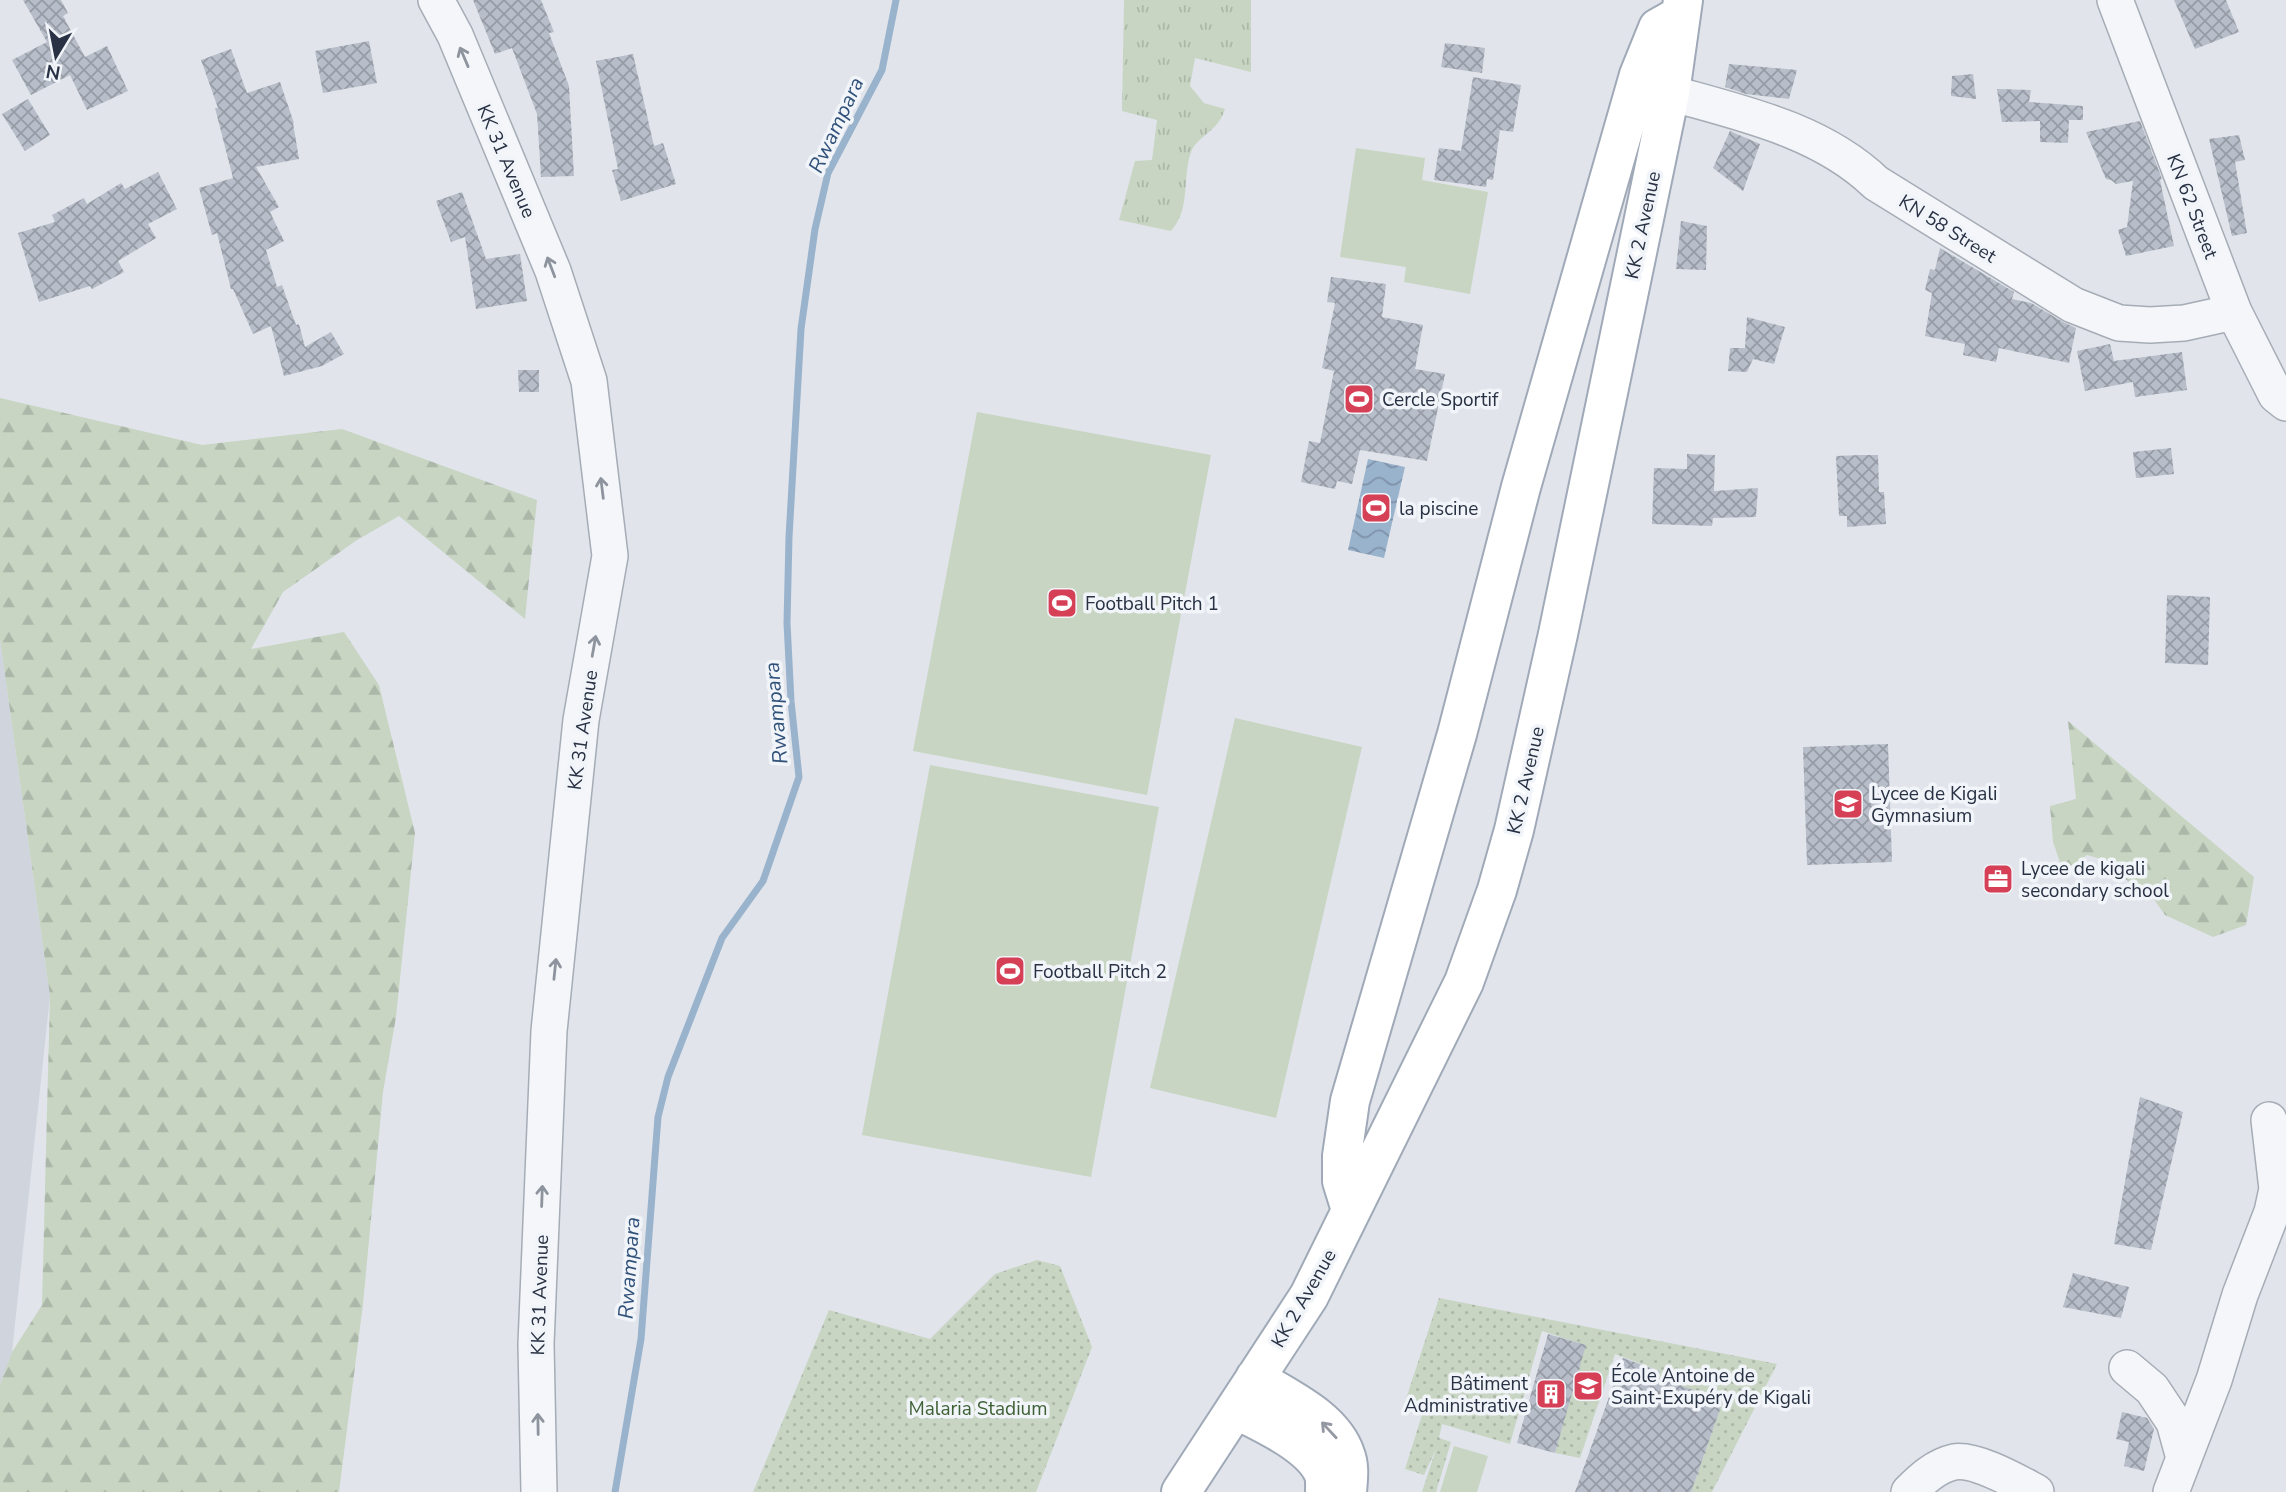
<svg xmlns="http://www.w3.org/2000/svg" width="2286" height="1492" viewBox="0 0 2286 1492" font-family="'Nunito Sans',sans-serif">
  <defs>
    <pattern id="grass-tufts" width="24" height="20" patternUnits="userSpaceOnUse" patternTransform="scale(1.75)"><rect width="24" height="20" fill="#c7d5c2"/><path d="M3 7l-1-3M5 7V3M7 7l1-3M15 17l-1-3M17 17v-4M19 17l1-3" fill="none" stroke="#abb7a8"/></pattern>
    <pattern id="forest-firs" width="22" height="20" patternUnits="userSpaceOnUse" patternTransform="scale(1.75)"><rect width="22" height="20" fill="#c7d5c2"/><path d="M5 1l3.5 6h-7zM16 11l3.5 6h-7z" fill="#abb7a8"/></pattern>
    <pattern id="park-dots" width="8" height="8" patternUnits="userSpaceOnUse" patternTransform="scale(1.75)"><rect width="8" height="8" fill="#c7d5c2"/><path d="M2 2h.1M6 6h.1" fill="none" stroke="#abb7a8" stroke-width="1.8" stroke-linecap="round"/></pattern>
    <pattern id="water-waves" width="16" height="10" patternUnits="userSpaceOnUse" patternTransform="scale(1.75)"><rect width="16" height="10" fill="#9ab3cd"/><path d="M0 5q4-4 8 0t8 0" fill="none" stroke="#7e92a8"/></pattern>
    <pattern id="building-cross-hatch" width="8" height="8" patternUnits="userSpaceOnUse" patternTransform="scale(1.75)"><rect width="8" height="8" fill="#b8bec9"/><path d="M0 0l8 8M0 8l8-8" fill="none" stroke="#969ba5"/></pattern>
  </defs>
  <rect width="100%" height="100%" fill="#e1e5eb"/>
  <path fill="#cfd4dd" d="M0,639L50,996L12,1352L0,1385Z"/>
  <path fill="url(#grass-tufts)" d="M1124,0H1251V72L1195,58L1190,86L1204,103L1225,109C1218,132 1197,136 1191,152C1182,178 1191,209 1171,231L1119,220L1135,161L1152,160L1157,120L1122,111Z"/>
  <path fill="url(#forest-firs)" d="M0,398L202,445L342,429L537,500L525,619L399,516L357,540L283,592L251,649L344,632L379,685L415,833L396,1017L383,1092L363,1304L339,1492H0V1385L12,1352L42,1305L50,996L0,639Z
    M2068,721L2254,877L2246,925L2213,937L2165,915L2151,895L2125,879L2108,861L2087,855L2063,871L2053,842L2050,806L2076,799Z"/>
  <path fill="url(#park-dots)" d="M1037,1260L1060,1266L1092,1347L1036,1492H753L829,1310L930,1339L995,1274Z
    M1439,1298L1777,1364L1712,1492H1691L1723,1401L1684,1387L1624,1475L1660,1371L1615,1354L1580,1458L1555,1453L1585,1345L1542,1331L1510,1444L1442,1424L1439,1438L1451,1442L1436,1492H1422L1436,1449L1424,1475L1405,1469L1422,1415L1403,1408Z"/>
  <path fill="#c7d5c2" d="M1356,148L1425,158L1422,180L1488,192L1470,294L1404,282L1406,267L1340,257Z
    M977,412L1211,455L1147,795L913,751Z
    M1235,718L1362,747L1276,1118L1150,1088Z
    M930,765L1159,807L1091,1177L862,1135Z
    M1454,1446L1488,1456L1477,1492H1440Z"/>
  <path fill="url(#water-waves)" d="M1368,459L1405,467L1384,558L1348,550Z"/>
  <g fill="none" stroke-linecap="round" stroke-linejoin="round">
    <path stroke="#9ab3cd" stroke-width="7" d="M615,1492L641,1339L658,1117L668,1077L722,938L763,881L799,777L791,701L787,623L789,537L801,329L815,229L828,173L882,70L896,0"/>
  </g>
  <path fill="url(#building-cross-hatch)" d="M23,0H61L68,13L63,16L85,57L107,46L128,91L87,110L70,75L31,95L12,60L47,42Z
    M473,0H541L554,32L549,33L569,86L574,176L541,177L537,114L512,48L495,54Z
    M2174,0H2226L2239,32L2195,49Z
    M369,41L377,83L323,93L315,51Z
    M1445,43L1485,48L1482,73L1441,67Z
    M231,49L247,93L280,82L294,123H293L299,159L256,167L279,207L270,212L284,241L266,250L277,287L282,285L296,325L299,324L305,347L331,332L344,354L322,366L284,376L271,326L253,334L233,289H231L217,233L212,235L199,188L233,178L215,108H218L201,60Z
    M633,54L654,146L663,143L676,184L621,201L612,170L618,169L596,61Z
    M1729,64L1797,70L1789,99L1746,94L1725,87Z
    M1973,74L1976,99L1951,96L1952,76Z
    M1473,77L1521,85L1513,132L1500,130L1493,180L1487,179L1486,187L1434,180L1439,148L1461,151Z
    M1997,89L2031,90L2029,102L2083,106V120H2069L2068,143L2040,142V121L2002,122Z
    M28,99L50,135L25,151L2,114Z
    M2140,121L2162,179L2160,180L2174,246L2126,256L2118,230L2127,227L2133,181L2116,184L2111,180L2106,179L2086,132Z
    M1730,131L1760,144L1743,191L1713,168Z
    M2239,135L2245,160L2235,162L2247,233L2232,236L2209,139Z
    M158,172L177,209L148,224L156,238L118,261L124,272L92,289L90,286L39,302L18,233L55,222L52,215L84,198L87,204L121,183L125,189Z
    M462,192L486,259L520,254L527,301L476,309L465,237L451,242L436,201Z
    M1681,221L1707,226L1706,270L1676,269Z
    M1940,248L2014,292L2012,299L2031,303L2063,322L2076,328L2069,363L1999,348L1996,362L1963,355L1965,344L1925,336L1932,293L1925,290L1930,269L1935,270Z
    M1331,277L1386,284L1382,317L1423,325L1415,369L1445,374L1427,461L1360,450L1352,484L1337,481L1335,489L1301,482L1309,441L1320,443L1334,371L1322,368L1335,303L1327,302Z
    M1747,317L1785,327L1774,364L1753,359L1747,372L1728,371L1730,348H1745Z
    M2110,344L2114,361L2182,352L2187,390L2135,397L2133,382L2085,391L2077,351Z
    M518,370H539V392H519Z
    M2171,448L2174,474L2136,478L2133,452Z
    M1687,454L1715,455L1714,491L1758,488L1756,517L1713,518L1712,526L1652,524L1654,468L1687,469Z
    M1859,455H1878L1879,492H1884L1886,524L1847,527V516H1839L1836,456Z
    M2167,595L2210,597L2208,665L2165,663Z
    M1888,744L1892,862L1807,865L1803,747Z
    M2140,1097L2183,1112L2151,1250L2114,1244Z
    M2073,1273L2129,1287L2121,1318L2063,1307Z
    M1548,1334L1586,1345L1555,1453L1517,1443Z
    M1623,1358L1660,1371L1658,1377L1723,1401L1691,1492H1575Z
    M2122,1412L2147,1418L2154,1429L2144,1471L2124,1466L2129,1442L2116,1439Z"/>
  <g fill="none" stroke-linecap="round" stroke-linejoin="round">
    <g stroke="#a6acb6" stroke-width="38">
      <path id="minor" d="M436,0L455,35L553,271L589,381L610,556L581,720L549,1031L536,1344L539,1492
        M2115,0L2234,312L2276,395L2286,403
        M1670,93C1741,113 1821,130 1876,183L2073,305L2119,323L2150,325L2184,323L2234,312
        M2127,1368L2152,1389L2174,1422L2184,1458
        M1909,1492C1922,1479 1936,1466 1954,1462C1975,1458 2017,1482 2036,1492
        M2171,1492L2214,1380L2240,1295L2272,1212L2277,1189L2269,1120"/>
    </g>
    <g stroke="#a0a9b7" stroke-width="42">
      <path id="major" d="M1351,1210L1342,1181V1156L1350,1101L1457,734L1521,487L1639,75L1658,28L1681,15
        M1255,1378C1286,1398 1332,1417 1345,1454C1350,1466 1348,1479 1347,1492
        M1235,1409C1261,1422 1308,1443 1322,1470C1326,1477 1325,1485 1325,1492
        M1181,1492L1309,1296L1464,982L1497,890L1514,830L1558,634L1670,93L1683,0"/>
    </g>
    <use href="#minor" stroke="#f4f6f9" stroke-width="35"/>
    <use href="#major" stroke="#fff" stroke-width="38"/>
  </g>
  <defs><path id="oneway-shaft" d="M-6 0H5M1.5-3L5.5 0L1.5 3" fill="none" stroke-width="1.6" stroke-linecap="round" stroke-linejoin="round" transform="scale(1.75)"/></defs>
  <g stroke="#8e949e">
    <use href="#oneway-shaft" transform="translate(464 57) rotate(-113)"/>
    <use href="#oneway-shaft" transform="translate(551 267) rotate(-111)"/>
    <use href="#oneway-shaft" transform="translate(602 488) rotate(-97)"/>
    <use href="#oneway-shaft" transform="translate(594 646) rotate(-80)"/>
    <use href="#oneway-shaft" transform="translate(555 969) rotate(-84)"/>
    <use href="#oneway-shaft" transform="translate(542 1196) rotate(-88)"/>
    <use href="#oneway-shaft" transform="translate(538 1424) rotate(-91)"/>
  </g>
  <use stroke="#9498a2" href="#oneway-shaft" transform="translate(1329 1430) rotate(-133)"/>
  <defs>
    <g id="stadium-square" transform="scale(1.575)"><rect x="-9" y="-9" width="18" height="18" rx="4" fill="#d64056" stroke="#f1f4f8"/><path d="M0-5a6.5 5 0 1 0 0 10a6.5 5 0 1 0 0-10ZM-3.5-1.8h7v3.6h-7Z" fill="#fff"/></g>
    <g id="school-square" transform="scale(1.575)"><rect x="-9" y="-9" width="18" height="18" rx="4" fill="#d64056" stroke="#f1f4f8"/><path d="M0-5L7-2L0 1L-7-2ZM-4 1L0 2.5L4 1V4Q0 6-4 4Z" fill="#fff"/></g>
    <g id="office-square" transform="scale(1.575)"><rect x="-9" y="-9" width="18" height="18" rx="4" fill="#d64056" stroke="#f1f4f8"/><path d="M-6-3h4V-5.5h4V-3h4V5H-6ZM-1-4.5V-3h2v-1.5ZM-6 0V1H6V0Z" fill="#fff"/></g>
    <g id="building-square" transform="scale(1.575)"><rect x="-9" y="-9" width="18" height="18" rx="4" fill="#d64056" stroke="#f1f4f8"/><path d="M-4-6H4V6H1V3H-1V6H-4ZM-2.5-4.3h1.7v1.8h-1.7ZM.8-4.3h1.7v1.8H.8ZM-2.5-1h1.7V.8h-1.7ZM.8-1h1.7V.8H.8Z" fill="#fff"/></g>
  </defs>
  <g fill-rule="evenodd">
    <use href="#stadium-square" x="1359" y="399"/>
    <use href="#stadium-square" x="1376" y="508"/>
    <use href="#stadium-square" x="1062" y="603"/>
    <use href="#school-square" x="1848" y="804"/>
    <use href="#office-square" x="1998" y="879"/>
    <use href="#stadium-square" x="1010" y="971"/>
    <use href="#school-square" x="1588" y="1386"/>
    <use href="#building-square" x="1551" y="1394"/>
  </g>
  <g text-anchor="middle" stroke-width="7" stroke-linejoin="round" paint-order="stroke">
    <g font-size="19" fill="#283244" stroke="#f1f4f8">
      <text transform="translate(507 161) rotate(67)" y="7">KK 31 Avenue</text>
      <text transform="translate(2193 206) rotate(69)" y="7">KN 62 Street</text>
      <text transform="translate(1642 225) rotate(-78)" y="7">KK 2 Avenue</text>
      <text transform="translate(1948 228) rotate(32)" y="7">KN 58 Street</text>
      <text transform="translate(582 730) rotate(-82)" y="7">KK 31 Avenue</text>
      <text transform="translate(1525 780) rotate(-77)" y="7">KK 2 Avenue</text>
      <text transform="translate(539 1295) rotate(-88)" y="7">KK 31 Avenue</text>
      <text transform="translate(1303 1298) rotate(-60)" y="7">KK 2 Avenue</text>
    </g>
    <g font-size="19" fill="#283244" stroke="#f1f4f8" text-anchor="start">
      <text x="1382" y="406">Cercle Sportif</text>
      <text x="1399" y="515">la piscine</text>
      <text x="1085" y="610">Football Pitch 1</text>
      <text x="1871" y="800">Lycee de Kigali<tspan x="1871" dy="22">Gymnasium</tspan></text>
      <text x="2021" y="875">Lycee de kigali<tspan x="2021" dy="22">secondary school</tspan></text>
      <text x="1033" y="978">Football Pitch 2</text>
      <text x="1611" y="1382">École Antoine de<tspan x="1611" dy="22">Saint-Exupéry de Kigali</tspan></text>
      <text x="1528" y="1390" text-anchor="end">Bâtiment<tspan x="1528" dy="22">Administrative</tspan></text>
    </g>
    <g font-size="19" fill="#3d6035" stroke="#f1f4f8">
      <text x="978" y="1415">Malaria Stadium</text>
    </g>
    <g font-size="21" font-style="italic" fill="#30517a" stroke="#f1f4f8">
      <text transform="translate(836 125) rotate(-65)" y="7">Rwampara</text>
      <text transform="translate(776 713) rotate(-95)" y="7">Rwampara</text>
      <text transform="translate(629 1268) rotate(-86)" y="7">Rwampara</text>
    </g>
  </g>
  <g transform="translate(56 56) rotate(190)" stroke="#f1f4f8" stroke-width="5" paint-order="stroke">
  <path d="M0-5L12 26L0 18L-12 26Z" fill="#283244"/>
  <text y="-10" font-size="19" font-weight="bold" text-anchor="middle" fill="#283244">N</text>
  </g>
</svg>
